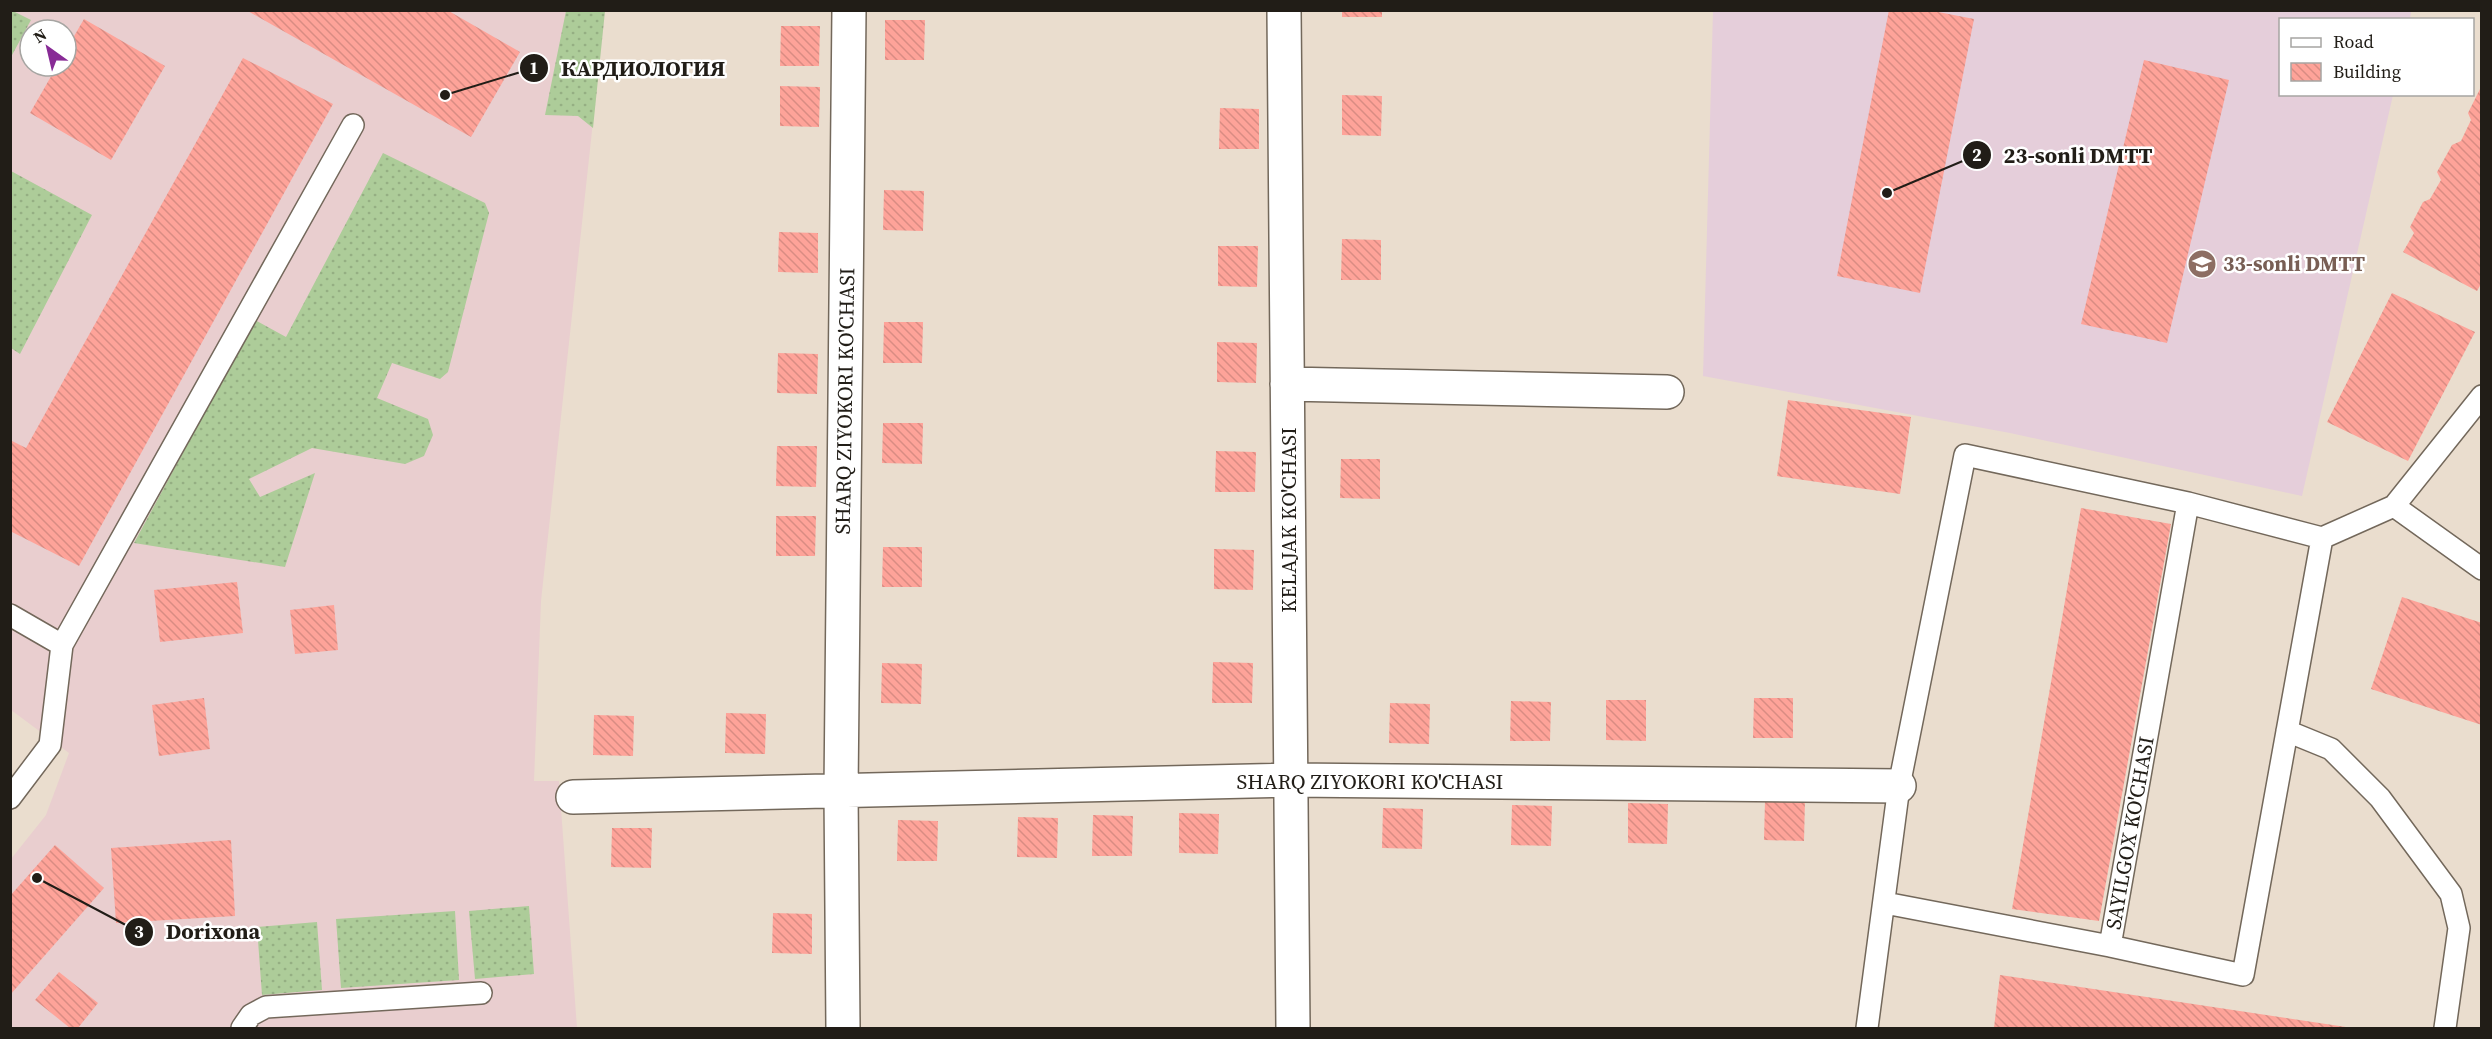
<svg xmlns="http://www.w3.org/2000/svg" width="2492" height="1039" viewBox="0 0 2492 1039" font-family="'Source Serif 4',serif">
  <defs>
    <pattern id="grass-dots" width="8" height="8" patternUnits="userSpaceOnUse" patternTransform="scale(1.5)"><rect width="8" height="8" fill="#adcc99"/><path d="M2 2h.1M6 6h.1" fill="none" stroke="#95af83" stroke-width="1.8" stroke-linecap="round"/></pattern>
    <pattern id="building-back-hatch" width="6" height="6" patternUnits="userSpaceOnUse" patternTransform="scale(1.5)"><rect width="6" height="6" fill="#fea399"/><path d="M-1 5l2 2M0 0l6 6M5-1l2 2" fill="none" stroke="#d98c83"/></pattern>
  </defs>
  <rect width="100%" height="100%" fill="#eaddce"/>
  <path fill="#e5ceda" d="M2403,10L2411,12L2410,19L2280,20V94L2393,95L2302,496L2010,433L1703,376L1713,11Z"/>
  <path fill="#e9cecf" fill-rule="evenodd" d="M11,11H605L541,601L534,781H559L577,1028H11V859L46,815L69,753L11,710ZM30,30H66V66H30Z"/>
  <path fill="url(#grass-dots)" d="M11,10L31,20L11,57L10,11Z
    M566,11H605L593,128L578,116L545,115Z
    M383,153L485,203L489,213L448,372L440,379L392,363L377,398L428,419L433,435L424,456L405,464L312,448L249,479L260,497L315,473L285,567L134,543L255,320L286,337Z
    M11,171L92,215L20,354L11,348Z
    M529,906L534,974L475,979L469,911Z
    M455,911L459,980L341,988L336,919Z
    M317,922L322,990L262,995L257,927Z"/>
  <path fill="url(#building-back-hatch)" d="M246,10H447L520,52L471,137Z
    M1342,10H1382V17H1342Z
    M1889,10H1928L1974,19L1920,293L1837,276Z
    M84,19L165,66L111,160L30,113L57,66H66V50Z
    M885,20H925L924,60H885Z
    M781,26H820L819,66H780Z
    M243,58L333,104L79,566L10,531V440L26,448Z
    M2144,60L2229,80L2167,343L2081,324Z
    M2482,85V282L2477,291L2403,252L2414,233L2410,227L2423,202L2430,199L2441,180L2437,172L2452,145L2461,141L2471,120L2468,113Z
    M780,86L820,87L819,127L780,126Z
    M1342,95L1382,96L1381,136L1342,135Z
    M1220,108L1259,109V149H1219Z
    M884,190L924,191L923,231L883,230Z
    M779,232L818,233V273L778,272Z
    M1342,239L1381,240V280H1341Z
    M1218,246H1258L1257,287L1218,286Z
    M2392,293L2475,332L2408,461L2327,422Z
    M884,322H923L922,363H883Z
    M1217,342L1257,343L1256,383L1217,382Z
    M778,353L818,354L817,394L777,393Z
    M1788,400L1911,417L1900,494L1777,476Z
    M883,423H923L922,464L882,463Z
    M777,446H817L816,487L776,486Z
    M1216,451L1256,452L1255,492H1215Z
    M1341,459H1380V499L1340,498Z
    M2081,508L2171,524L2099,921L2012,909Z
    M776,516H816L815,556H776Z
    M883,547H922V587H882Z
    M1214,549L1254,550L1253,590L1214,589Z
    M237,582L243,633L160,642L154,590Z
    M2402,597L2482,623V725L2371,689Z
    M334,605L338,650L295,654L290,610Z
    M1213,662L1253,663L1252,703H1212Z
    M882,663L922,664L921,704L881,703Z
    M204,698L210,749L159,756L152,705Z
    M1754,698H1793V738H1753Z
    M1606,700H1646V741L1606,740Z
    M1511,701L1551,702L1550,741H1510Z
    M1390,703L1430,704L1429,744L1389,743Z
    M726,713L766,714L765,754L725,753Z
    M594,715L634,716L633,756L593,755Z
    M1765,800H1805L1804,841L1764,840Z
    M1628,803L1668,804L1667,844L1628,843Z
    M1512,805L1552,806L1551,846L1511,845Z
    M1383,808L1423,809L1422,849L1382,848Z
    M1179,813L1219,814L1218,854L1179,853Z
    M1093,815L1133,816L1132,856H1092Z
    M1018,817L1058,818L1057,858L1017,857Z
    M898,820L938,821L937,861H897Z
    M612,828H652L651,868L611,867Z
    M231,840L235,916L116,923L111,848Z
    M55,845L104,888L10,995V896Z
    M773,913L812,914V954L772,953Z
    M59,972L98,1003L78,1028H70L35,1000Z
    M2000,975L2346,1027V1028H1994Z"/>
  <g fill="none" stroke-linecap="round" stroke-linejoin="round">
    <g stroke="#73685b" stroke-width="24">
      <path id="lane" d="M2394,506L2482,569
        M2322,538L2243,975L2110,946L2188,503L2322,538L2394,506L2482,396
        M10,615L62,645L50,745L10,798
        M62,645L353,125
        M2287,731L2331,749L2380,798L2451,894L2459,928L2445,1028
        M1885,903L2110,946
        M242,1028L251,1015L266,1007L481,993
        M1867,1028L1899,786L1965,455L2188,503"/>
    </g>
    <g stroke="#73685b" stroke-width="36">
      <path id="street" d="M1284,10L1293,1028
        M1287,384L1667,392
        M573,797L1291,780L1899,786
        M843,1028L841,791L849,10"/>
    </g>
    <use href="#lane" stroke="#fff" stroke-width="21"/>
    <use href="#street" stroke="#fff" stroke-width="33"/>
  </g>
  <defs>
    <g id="school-disc" transform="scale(1.5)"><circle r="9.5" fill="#8d6e63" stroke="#fff"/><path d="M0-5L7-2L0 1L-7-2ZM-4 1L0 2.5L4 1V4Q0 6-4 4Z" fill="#fff"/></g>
  </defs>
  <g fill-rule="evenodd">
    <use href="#school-disc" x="2202" y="264"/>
  </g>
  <g text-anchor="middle" stroke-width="5" stroke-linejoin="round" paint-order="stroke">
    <g font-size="21" font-weight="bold" fill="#785e54" stroke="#fff" text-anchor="start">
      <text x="2223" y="271">33-sonli DMTT</text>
    </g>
    <g font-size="21" fill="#211d17" stroke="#fff">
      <text transform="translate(845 401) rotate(-89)" y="7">SHARQ ZIYOKORI KO'CHASI</text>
      <text transform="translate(1289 520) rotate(-90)" y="7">KELAJAK KO'CHASI</text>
      <text x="1370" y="789">SHARQ ZIYOKORI KO'CHASI</text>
      <text transform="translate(2130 833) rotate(-80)" y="7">SAYILGOX KO'CHASI</text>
    </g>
  </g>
  <path fill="none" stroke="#211d17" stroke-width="2" d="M445 95L534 68M1887 193L1977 155M37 878L139 932"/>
  <g fill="#211d17" stroke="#fff" stroke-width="2">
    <circle cx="445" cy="95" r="6"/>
    <circle cx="1887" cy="193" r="6"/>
    <circle cx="37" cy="878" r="6"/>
    <circle cx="534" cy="68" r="15"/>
    <circle cx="1977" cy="155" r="15"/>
    <circle cx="139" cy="932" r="15"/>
  </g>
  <g font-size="18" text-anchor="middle" font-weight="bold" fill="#fff">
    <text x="534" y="74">1</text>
    <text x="1977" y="161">2</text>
    <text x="139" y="938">3</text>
  </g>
  <g font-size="22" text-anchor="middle" font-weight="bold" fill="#211d17" stroke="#fff" stroke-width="5" stroke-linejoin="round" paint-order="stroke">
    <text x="643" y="76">КАРДИОЛОГИЯ</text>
    <text x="2078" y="163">23-sonli DMTT</text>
    <text x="213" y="939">Dorixona</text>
  </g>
  <rect width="2492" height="1039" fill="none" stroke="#211d17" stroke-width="24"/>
  <rect x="2279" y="18" width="195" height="78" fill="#ffffff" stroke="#a6a5a2" stroke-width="1.5"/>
  <rect x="2291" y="38" width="30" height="9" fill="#ffffff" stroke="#a6a5a2" stroke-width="1.5"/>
  <text x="2333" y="48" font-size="18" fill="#211d17">Road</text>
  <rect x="2291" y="63" width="30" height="18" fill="url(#building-back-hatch)" stroke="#a6a5a2" stroke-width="1.5"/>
  <text x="2333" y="78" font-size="18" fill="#211d17">Building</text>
  <g transform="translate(48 48) rotate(326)"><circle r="28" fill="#ffffff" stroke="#a6a5a2" stroke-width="1.5"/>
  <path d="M0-4.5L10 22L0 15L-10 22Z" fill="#882b96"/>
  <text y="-9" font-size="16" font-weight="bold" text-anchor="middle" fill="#211d17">N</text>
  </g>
</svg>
